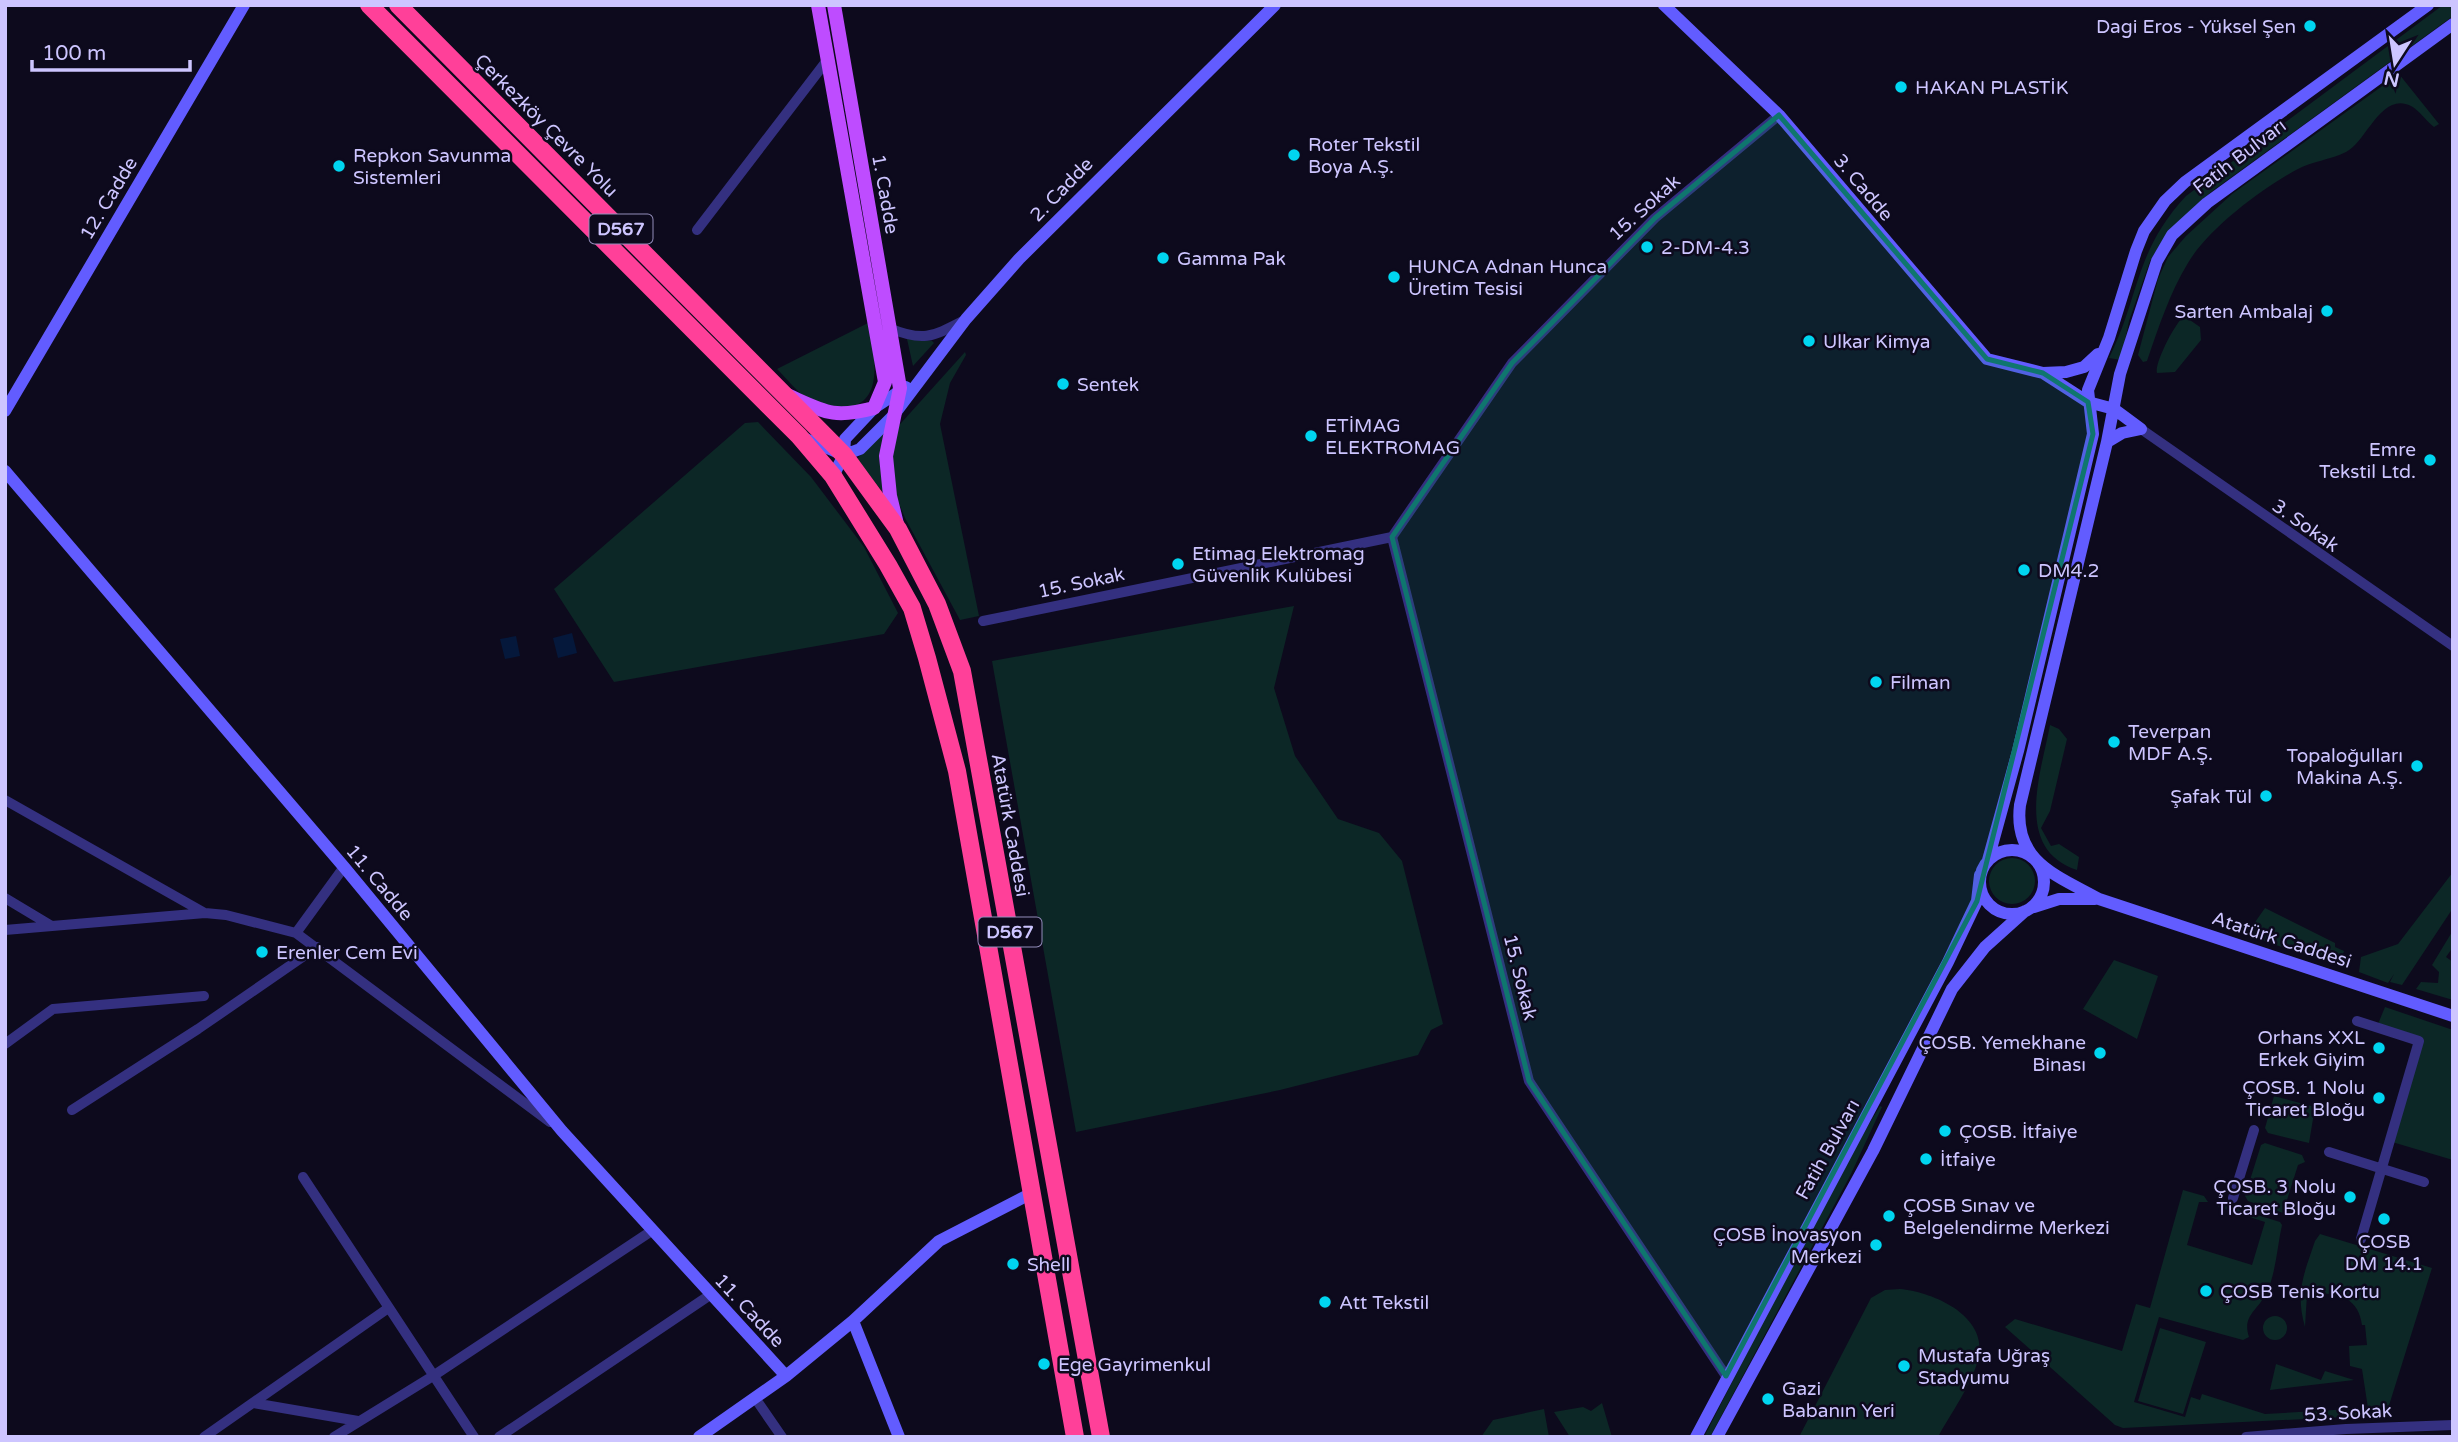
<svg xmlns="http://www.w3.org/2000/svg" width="2458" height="1442" viewBox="0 0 2458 1442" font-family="'Varela Round',sans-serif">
  <rect width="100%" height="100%" fill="#0d0a1d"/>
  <path fill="#0c2726" d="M2443,5H2453V16L2211,192L2169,230L2150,261L2129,321L2121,360L2109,358C2140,296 2134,252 2186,196Z
    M2399,74L2439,124L2434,127C2426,121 2419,110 2411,106C2381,91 2366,143 2346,152C2330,160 2312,161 2296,170C2261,189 2208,229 2188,263C2170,292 2158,329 2147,361L2143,362L2138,355L2158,279L2168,257L2186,236L2232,194Z
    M2184,316L2200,327L2201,340L2175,372L2157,373C2154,364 2175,323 2184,316Z
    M870,322C872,343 878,367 872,387C863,415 829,411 808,399C797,392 786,378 777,369Z
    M907,339L932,341L934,343L913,366Z
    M965,352L966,355L950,383L940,424L979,616L960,620L905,518L891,484L893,432Z
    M758,422L811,477L864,547L898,613L884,634L614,682L554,589L745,423Z
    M884,430V491H882L857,459Z
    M1294,606L1274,688L1295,756L1338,819L1379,833L1402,861L1443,1024L1431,1030L1418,1055L1280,1090L1076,1132L992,661Z
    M2050,725L2059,729L2067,739L2050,811L2041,828L2051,846L2059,844L2079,857L2077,870C2013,849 2041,773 2050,725Z
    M1989 881a23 23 0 1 1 46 0a23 23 0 1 1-46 0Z
    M2453,872V908L2402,985L2390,982L2394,974L2388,983L2359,972L2361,957L2398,944Z
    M2265,908L2335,943V947L2344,951L2339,966L2246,935Z
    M2452,932L2453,947L2446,957L2453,962V1000L2416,989L2421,982L2438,983L2439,972L2432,965Z
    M2114,960L2158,976L2137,1039L2083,1009Z
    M2385,1007L2453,1030V1160L2392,1142L2421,1040L2378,1024Z
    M2274,1096L2315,1107L2309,1143L2268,1133L2265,1128Z
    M1880,1106L1882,1107L1851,1174L1710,1437H1704L1835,1181Z
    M2265,1143L2302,1155L2305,1162L2298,1165L2287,1200L2291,1203L2290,1209L2283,1213L2248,1201L2245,1196L2261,1145Z
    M2183,1190L2204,1196L2208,1202H2199L2187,1245L2252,1265L2265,1222L2218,1207L2219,1203L2280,1222L2282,1225C2277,1247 2276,1274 2266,1294C2257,1311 2242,1316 2249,1337L2243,1340L2159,1317L2134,1402L2185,1417L2191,1397L2200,1400L2202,1394L2265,1414L2368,1408L2362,1369L2350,1366L2349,1346L2367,1345L2365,1325H2362C2358,1294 2333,1292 2307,1294L2305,1327C2295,1292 2304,1274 2315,1241L2320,1234L2432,1268L2386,1415L2123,1428L2115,1425L2005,1327L2015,1319L2122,1351L2136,1304L2150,1308Z
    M1900,1289C1933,1292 1990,1316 1978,1360C1971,1386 1951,1413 1938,1437H1799L1871,1298L1885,1290Z
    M2263 1328a12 12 0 1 1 24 0a12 12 0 1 1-24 0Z
    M2160,1328L2206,1342L2183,1414L2138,1401Z
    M2276,1364L2321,1380L2325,1371L2354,1380L2270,1390Z
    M1602,1403L1612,1437H1570L1554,1412L1583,1407L1591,1411Z
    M1544,1409L1549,1437H1481L1493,1420Z"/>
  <path fill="#05183b" d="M572,633L577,653L558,658L553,638Z
    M516,636L520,656L505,659L500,639Z"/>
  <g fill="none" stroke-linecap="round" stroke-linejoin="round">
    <path stroke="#343080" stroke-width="10" d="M697,230L828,59
      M889,328C923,342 932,337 963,321
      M2141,429L2453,646
      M983,621L1392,537
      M5,800L203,912
      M5,898L50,925
      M5,930L205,913L226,915L296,933L550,1122
      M296,933L344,867
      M2357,1021L2419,1041L2361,1239
      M5,1044L53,1009L204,996
      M72,1110L198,1029L317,947
      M2329,1152L2424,1182
      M303,1177L474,1437
      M2233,1198L2254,1130
      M1726,1376L1529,1081L1392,537L1512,363L1655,218L1779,115
      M755,1398L782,1437
      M253,1403L358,1421
      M204,1437L387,1309
      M334,1437L433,1376L653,1230
      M499,1437L710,1295
      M2246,1437L2346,1429L2453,1425"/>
    <path stroke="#625cff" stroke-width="12" d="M1664,5L1779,115L1987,359L2043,373L2066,372L2084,367L2098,354
      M2453,24L2207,203L2172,235L2157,261L2120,374L2107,442L2020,805C2013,862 2058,876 2099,899L2453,1016
      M2043,373L2088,402L2114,409L2141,429
      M5,411L244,5
      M801,437L844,455L860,449L893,416L966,319L1019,259L1275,5
      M2107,442L2122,433L2141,429
      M5,471L344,867L562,1131L786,1376
      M833,476L844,455L845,439L874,408L906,387
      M1980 882a32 32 0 1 1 64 0a32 32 0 1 1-64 0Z
      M1988,860L2018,751L2093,434L2088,390L2109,338L2136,251L2144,231L2165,201L2185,182L2428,5
      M2034,907L2059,899H2095
      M853,1321L899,1437
      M699,1437L786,1376L853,1321L939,1241L1032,1193
      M1696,1437L1948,962L1977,901L1980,875
      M1717,1437L1873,1151L1952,989L1985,947L2025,911"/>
    <path stroke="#be4cff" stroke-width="14" d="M834,5L900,388L886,456L890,496L897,524
      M787,395C825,412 833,419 874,408L885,382L818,5"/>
    <path stroke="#ff4099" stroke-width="18" d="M369,5L799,436L833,476L888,565L912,608L927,658L957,771L1075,1437
      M398,5L844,455L898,529L937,604L962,671L1101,1437"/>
  </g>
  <path fill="#0f766e" fill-opacity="0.2" stroke="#0f766e" stroke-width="5" stroke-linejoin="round" d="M1779,115L1987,359L2043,373L2088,402L2093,434L1977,901L1726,1376L1529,1081L1392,537L1512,363L1655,218Z"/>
  <g fill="#00d5f0" stroke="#0d0a1d" stroke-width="2.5">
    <circle cx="2310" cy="26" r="7"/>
    <circle cx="1901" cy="87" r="7"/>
    <circle cx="1294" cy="155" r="7"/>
    <circle cx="339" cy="166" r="7"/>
    <circle cx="1647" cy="247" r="7"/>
    <circle cx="1163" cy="258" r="7"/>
    <circle cx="1394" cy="277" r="7"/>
    <circle cx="2327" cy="311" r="7"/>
    <circle cx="1809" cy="341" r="7"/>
    <circle cx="1063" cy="384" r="7"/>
    <circle cx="1311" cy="436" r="7"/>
    <circle cx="2430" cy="460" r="7"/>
    <circle cx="1178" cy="564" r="7"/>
    <circle cx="2024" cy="570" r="7"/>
    <circle cx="1876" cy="682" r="7"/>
    <circle cx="2114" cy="742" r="7"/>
    <circle cx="2417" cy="766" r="7"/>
    <circle cx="2266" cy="796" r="7"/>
    <circle cx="262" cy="952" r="7"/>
    <circle cx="2379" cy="1048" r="7"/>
    <circle cx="2100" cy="1053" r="7"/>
    <circle cx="2379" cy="1098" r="7"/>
    <circle cx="1945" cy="1131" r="7"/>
    <circle cx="1926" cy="1159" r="7"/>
    <circle cx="2350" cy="1197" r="7"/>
    <circle cx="1889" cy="1216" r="7"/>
    <circle cx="2384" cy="1219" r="7"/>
    <circle cx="1876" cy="1245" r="7"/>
    <circle cx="1013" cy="1264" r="7"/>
    <circle cx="2206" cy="1291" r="7"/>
    <circle cx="1325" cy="1302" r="7"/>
    <circle cx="1044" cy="1364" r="7"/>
    <circle cx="1904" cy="1366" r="7"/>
    <circle cx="1768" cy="1399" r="7"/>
  </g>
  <g text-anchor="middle" stroke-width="5" stroke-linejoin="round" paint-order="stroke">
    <g fill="#0d0a1d" stroke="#938dbb" stroke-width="2">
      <rect x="589.5" y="214.5" width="63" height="29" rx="5"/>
      <rect x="978.5" y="917.5" width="63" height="29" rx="5"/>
    </g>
    <g font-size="18" font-weight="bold" fill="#cdc5ff">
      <text x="621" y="235">D567</text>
      <text x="1010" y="938">D567</text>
    </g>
    <g font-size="19" fill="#cdc5ff" stroke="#0d0a1d" text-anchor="start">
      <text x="2296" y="33" text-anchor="end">Dagi Eros - Yüksel Şen</text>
      <text x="1915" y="94">HAKAN PLASTİK</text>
      <text x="1308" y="151">Roter Tekstil<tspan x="1308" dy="22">Boya A.Ş.</tspan></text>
      <text x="353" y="162">Repkon Savunma<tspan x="353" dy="22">Sistemleri</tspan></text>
      <text x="1661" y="254">2-DM-4.3</text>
      <text x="1177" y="265">Gamma Pak</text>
      <text x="1408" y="273">HUNCA Adnan Hunca<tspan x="1408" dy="22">Üretim Tesisi</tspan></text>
      <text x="2313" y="318" text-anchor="end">Sarten Ambalaj</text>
      <text x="1823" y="348">Ulkar Kimya</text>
      <text x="1077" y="391">Sentek</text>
      <text x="1325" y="432">ETİMAG<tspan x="1325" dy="22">ELEKTROMAG</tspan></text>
      <text x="2416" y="456" text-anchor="end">Emre<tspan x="2416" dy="22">Tekstil Ltd.</tspan></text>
      <text x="1192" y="560">Etimag Elektromag<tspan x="1192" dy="22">Güvenlik Kulübesi</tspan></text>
      <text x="2038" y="577">DM4.2</text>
      <text x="1890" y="689">Filman</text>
      <text x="2128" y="738">Teverpan<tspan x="2128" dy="22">MDF A.Ş.</tspan></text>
      <text x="2403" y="762" text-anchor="end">Topaloğulları<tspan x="2403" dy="22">Makina A.Ş.</tspan></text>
      <text x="2252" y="803" text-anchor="end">Şafak Tül</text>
      <text x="276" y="959">Erenler Cem Evi</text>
      <text x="2365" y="1044" text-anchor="end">Orhans XXL<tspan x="2365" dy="22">Erkek Giyim</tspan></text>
      <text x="2086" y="1049" text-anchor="end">ÇOSB. Yemekhane<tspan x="2086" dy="22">Binası</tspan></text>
      <text x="2365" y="1094" text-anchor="end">ÇOSB. 1 Nolu<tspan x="2365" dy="22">Ticaret Bloğu</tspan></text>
      <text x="1959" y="1138">ÇOSB. İtfaiye</text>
      <text x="1940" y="1166">İtfaiye</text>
      <text x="2336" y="1193" text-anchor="end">ÇOSB. 3 Nolu<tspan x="2336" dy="22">Ticaret Bloğu</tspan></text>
      <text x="1903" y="1212">ÇOSB Sınav ve<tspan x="1903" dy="22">Belgelendirme Merkezi</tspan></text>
      <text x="1862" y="1241" text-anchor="end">ÇOSB İnovasyon<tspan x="1862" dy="22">Merkezi</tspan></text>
      <text x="2384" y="1248" text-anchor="middle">ÇOSB<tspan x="2384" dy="22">DM 14.1</tspan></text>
      <text x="1027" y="1271">Shell</text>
      <text x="2220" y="1298">ÇOSB Tenis Kortu</text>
      <text x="1339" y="1309">Att Tekstil</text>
      <text x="1918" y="1362">Mustafa Uğraş<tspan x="1918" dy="22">Stadyumu</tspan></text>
      <text x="1058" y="1371">Ege Gayrimenkul</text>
      <text x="1782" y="1395">Gazi<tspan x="1782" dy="22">Babanın Yeri</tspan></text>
    </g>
    <g font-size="19" fill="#cdc5ff" stroke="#0d0a1d">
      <text transform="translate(547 125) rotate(45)" y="7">Çerkezköy Çevre Yolu</text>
      <text transform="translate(2239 156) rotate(-37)" y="7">Fatih Bulvarı</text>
      <text transform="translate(1864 187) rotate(50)" y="7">3. Cadde</text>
      <text transform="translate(1061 189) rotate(-46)" y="7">2. Cadde</text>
      <text transform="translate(886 194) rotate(80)" y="7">1. Cadde</text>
      <text transform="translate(108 198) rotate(-59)" y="7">12. Cadde</text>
      <text transform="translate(1644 207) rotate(-42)" y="7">15. Sokak</text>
      <text transform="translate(2306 525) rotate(35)" y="7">3. Sokak</text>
      <text transform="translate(1081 582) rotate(-12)" y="7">15. Sokak</text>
      <text transform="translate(1011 825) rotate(80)" y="7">Atatürk Caddesi</text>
      <text transform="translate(380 882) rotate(50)" y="7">11. Cadde</text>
      <text transform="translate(2282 939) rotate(18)" y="7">Atatürk Caddesi</text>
      <text transform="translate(1521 977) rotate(76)" y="7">15. Sokak</text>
      <text transform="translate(1827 1149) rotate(-61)" y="7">Fatih Bulvarı</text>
      <text transform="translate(750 1310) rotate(47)" y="7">11. Cadde</text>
      <text transform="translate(2348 1412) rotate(-3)" y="7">53. Sokak</text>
    </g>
  </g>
  <rect width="2458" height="1442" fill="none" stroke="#cdc5ff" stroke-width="14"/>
  <g transform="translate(2395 63) rotate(192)" stroke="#0d0a1d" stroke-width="5" paint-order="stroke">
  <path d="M0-5L12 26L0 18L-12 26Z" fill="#cdc5ff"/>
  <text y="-10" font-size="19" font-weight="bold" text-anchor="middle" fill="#cdc5ff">N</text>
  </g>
  <path d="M32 60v10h158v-10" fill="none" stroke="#cdc5ff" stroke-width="3.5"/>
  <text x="42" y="60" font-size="21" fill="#cdc5ff" stroke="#0d0a1d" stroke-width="5" paint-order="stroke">100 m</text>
</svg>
